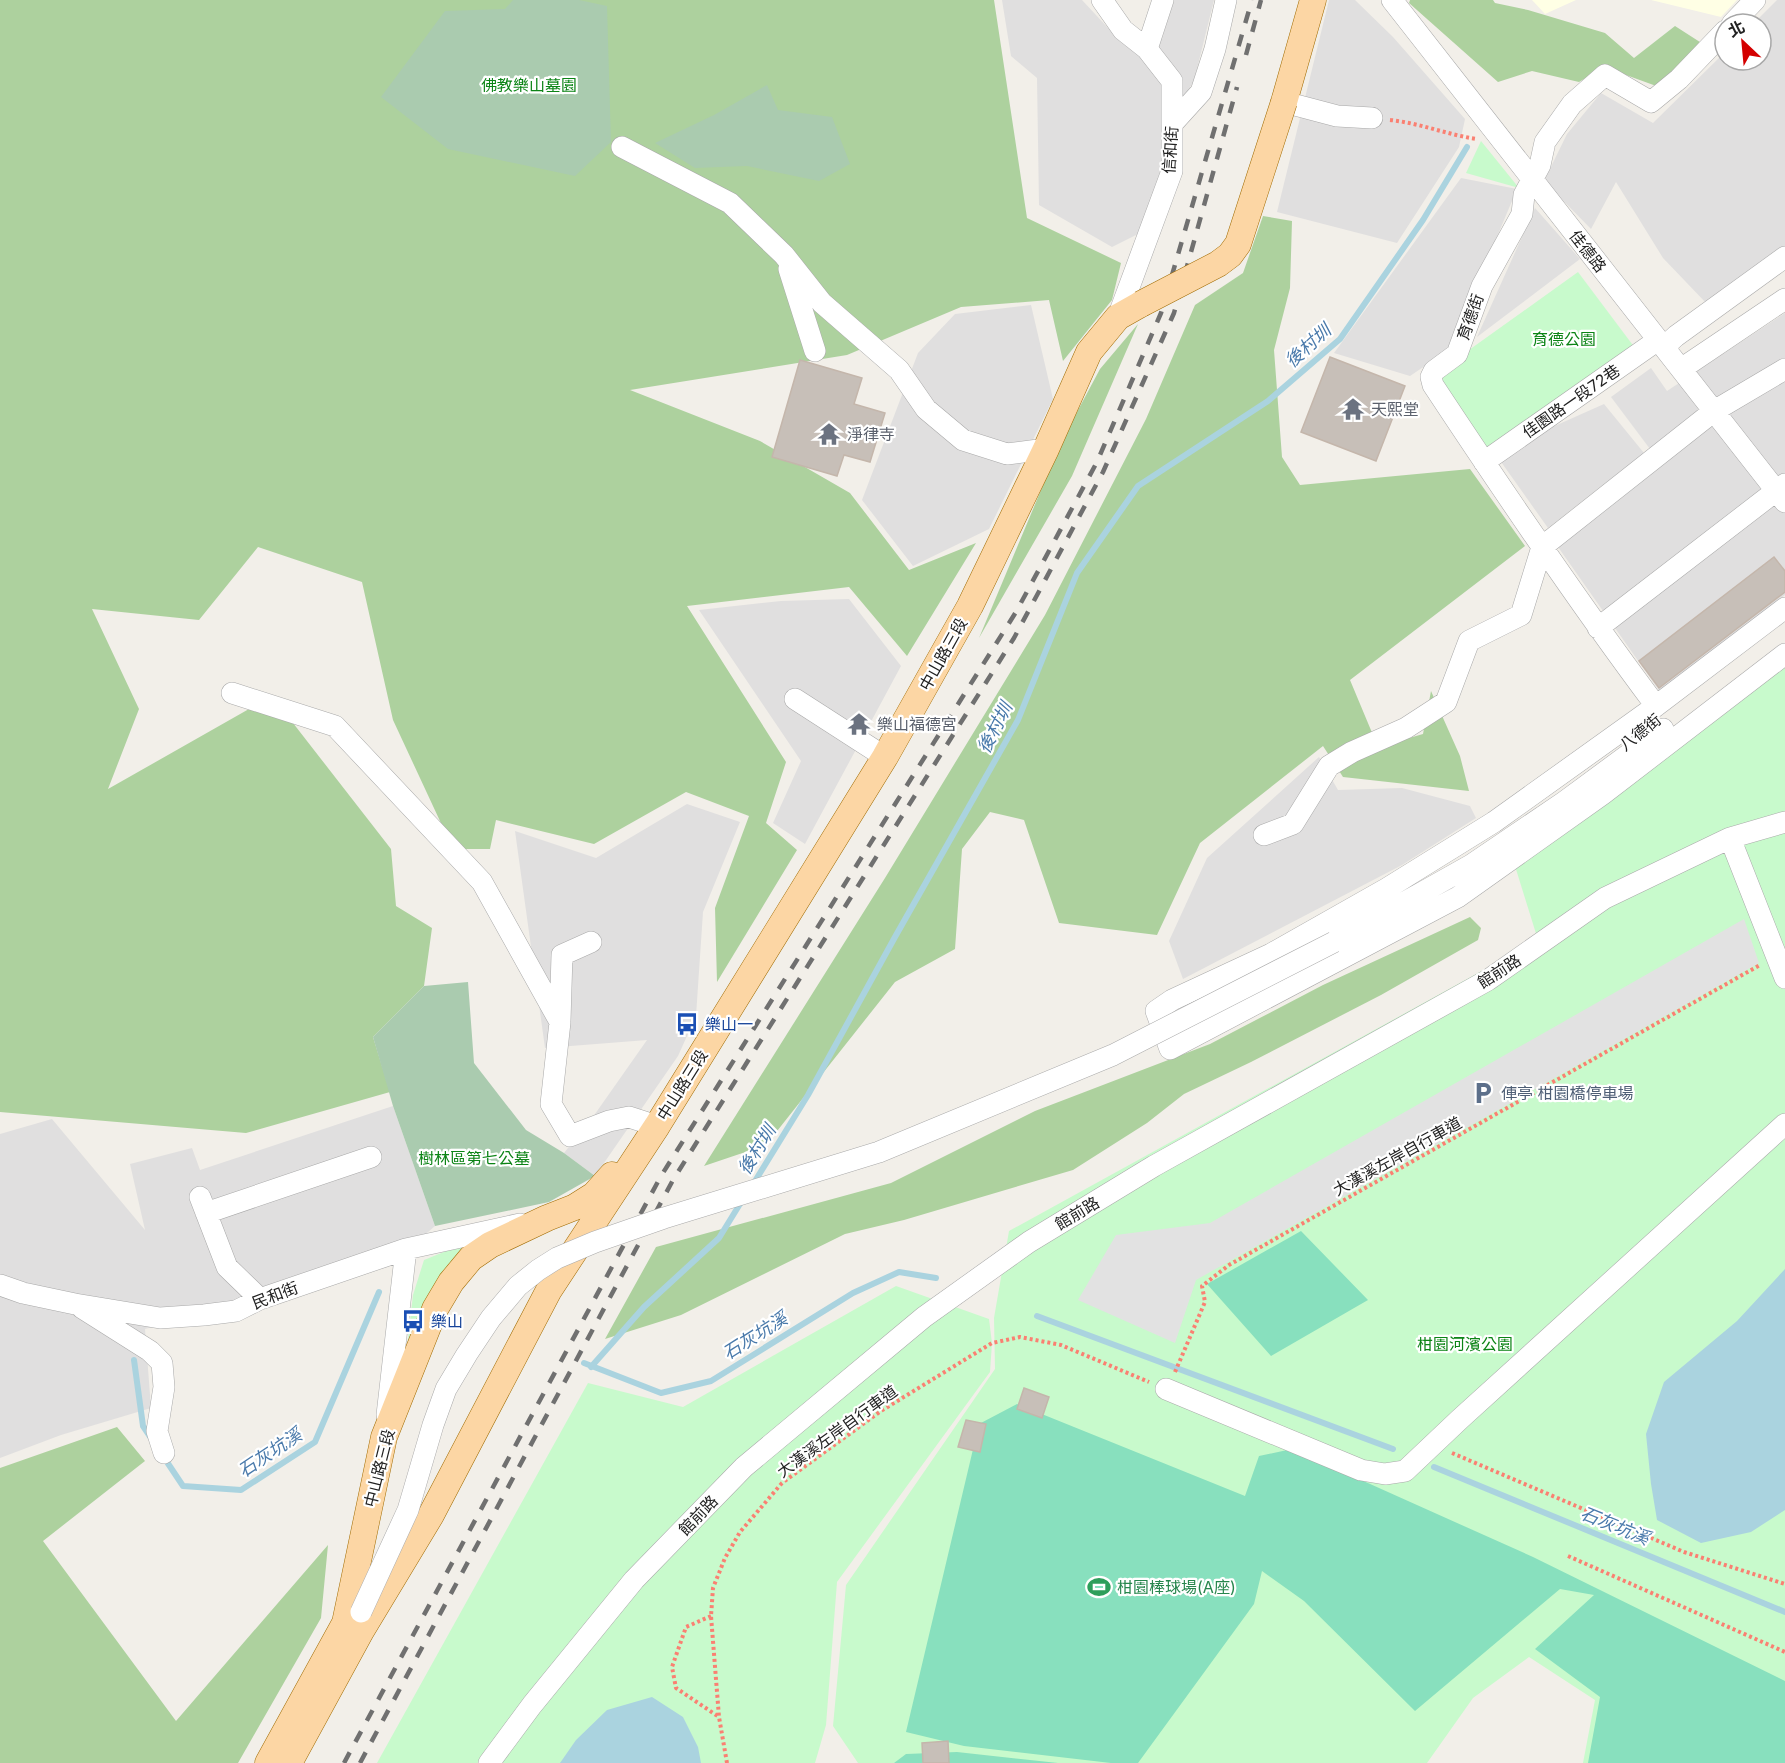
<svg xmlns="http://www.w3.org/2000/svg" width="1785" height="1763" viewBox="0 0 1785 1763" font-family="Inter,'Noto Sans TC',sans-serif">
  <rect width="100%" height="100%" fill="#f2efe9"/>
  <path fill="#e0dfdf" d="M1002,0H1082L1122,43L1162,39L1174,0H1214L1194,81L1163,130L1166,169L1147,208L1140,233L1112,247L1039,205L1037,78L1011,56Z
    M1329,0H1355L1393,37L1465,119L1459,147L1397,243L1277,212Z
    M1777,0H1785V246L1708,305L1663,258L1616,182L1591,229L1544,181L1567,134L1601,93L1653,123L1725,52V60H1761V24H1753Z
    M1461,178L1517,189L1450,349L1410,376L1334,353Z
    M1535,208L1580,259L1477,337Z
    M1031,305L1053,399L989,529L913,566L862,500L918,353L955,314Z
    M1785,313V595L1660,692L1551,537L1656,457L1611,397L1651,368L1667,391Z
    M1604,404L1644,453L1548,528L1499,459L1530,437Z
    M849,599L901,666L805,844L773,823L801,761L699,610L781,601Z
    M1319,757L1338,790L1402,788L1470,806L1476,818L1402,865L1183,979L1169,941L1207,858Z
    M687,804L740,822L703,912L696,1016L678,1056L595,1176L564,1153L595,1114L647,1040L545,1048L515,831L596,858Z
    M393,1106L435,1226L388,1267L145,1329L151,1408L61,1435L0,1458V1134L52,1119L145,1230L130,1164L192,1148L200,1170Z"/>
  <path fill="#ffffe5" d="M1532,0H1576L1545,14Z
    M1651,0H1737L1721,17Z"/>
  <path fill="#add19e" d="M0,0H994L1027,218L1121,263L1112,300L1063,361L1049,300L961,307L847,355L630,390L760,441L850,493L909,570L976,543L907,656L849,587L687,606L786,762L766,823L797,850L717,982L715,908L749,816L686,792L594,844L496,820L490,849H453L393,720L362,582L258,547L199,620L92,609L139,709L108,789L272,696L391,849L396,906L432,928L424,986L373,1037L390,1092L246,1133L0,1112Z
    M1410,0H1493L1495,3L1528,10L1605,33L1634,58L1675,26L1703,44L1659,87L1604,67L1579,82L1532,71L1498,82L1409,3Z
    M1263,216L1292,221L1290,288L1274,350L1282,457L1300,485L1470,469L1525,546L1350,680L1378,747L1423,734L1431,691L1460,756L1469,791L1343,777L1323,746L1200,843L1157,935L1059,923L1024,820L990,812L962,849L955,949L895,982L766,1145L704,1166L885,878L1045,615L1146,419L1195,305L1243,273Z
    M1138,324L1072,476L979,638L1062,440L1100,369Z
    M1470,917L1481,928L1478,940L1381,995L1251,1062L1184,1094L1147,1123L1073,1170L904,1220L845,1234L681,1315L605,1339L656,1247L891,1183L1035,1111L1210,1044L1323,985Z
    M117,1427L145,1461L43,1541L176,1721L328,1545L321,1618L238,1763H0V1468Z"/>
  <path fill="#aacbaf" d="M513,0H579L607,6L611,142L575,176L448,149L381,97L445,11L505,9Z
    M767,85L778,110L832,117L850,164L819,181L747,166L695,168L655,143L714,115Z
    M468,982L474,1063L526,1130L564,1153L595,1176L549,1202L435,1226L393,1106L373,1037L424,986Z"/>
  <path fill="#c8facc" d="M1481,141L1519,188L1466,173Z
    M1578,272L1635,348L1484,449L1438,384L1441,370Z
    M1785,661V1763H1583L1595,1700L1529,1657L1473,1698L1427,1763H858L833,1726L846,1585L995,1369L994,1318L1009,1231L1538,940L1515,866Z
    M471,1241L429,1293L406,1357L413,1295L424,1260Z
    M896,1286L989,1319L992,1343L990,1372L837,1582L826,1725L815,1763H377L588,1383L683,1407Z"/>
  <path fill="#88e0be" d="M1301,1231L1368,1300L1271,1356L1207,1284Z
    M1017,1404L1245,1496L1259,1456L1292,1449L1533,1557L1785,1681V1763H1588L1600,1697L1535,1649L1594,1595L1560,1589L1415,1711L1304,1601L1262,1571L1254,1604L1138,1763H1111L964,1746L906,1732L979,1424Z
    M957,1752L1058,1763H894L906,1754Z"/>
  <path fill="#e2e2e2" d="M1744,919L1759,963L1196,1280L1175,1343L1078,1300L1116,1235L1210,1223Z"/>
  <path fill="#aad3df" d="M1785,1269V1510L1751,1532L1701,1543L1657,1520L1651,1484L1646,1434L1664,1382L1737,1321Z
    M652,1697L683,1717L698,1747L701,1763H560L576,1740L607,1710Z"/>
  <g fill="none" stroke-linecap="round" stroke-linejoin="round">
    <path stroke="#aad3df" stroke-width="6" d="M752,1186L808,1095L895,937L1018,720L1077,573L1138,486L1268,401L1340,339L1423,220L1467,147
      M1037,1316L1393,1449
      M134,1360L143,1426L151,1438
      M584,1363L661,1393L711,1381L853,1293L899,1272L936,1278
      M591,1367L644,1307L719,1238L743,1199
      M163,1456L183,1486L241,1490L315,1442L379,1292
      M1434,1467L1785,1612"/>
  </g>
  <path fill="#c7bfb8" stroke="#c4b6ab" stroke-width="1.5" d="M1330,357L1405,386L1376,461L1301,432Z
    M800,360L862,378L854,404L885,413L870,462L844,455L837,476L772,457Z
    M1774,557L1785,571V592L1659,688L1639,661Z
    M1024,1388L1049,1397L1042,1418L1017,1409Z
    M966,1420L986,1424L980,1452L958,1447Z
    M948,1741L949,1763H923L922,1743Z"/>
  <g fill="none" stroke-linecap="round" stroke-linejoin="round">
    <g stroke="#a9a9a9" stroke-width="22">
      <path id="minor" d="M1102,0L1123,30L1147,49L1172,81V171L1118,317
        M1392,0L1785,502
        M1732,24L1755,0
        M1147,49L1163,0
        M1284,102L1337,116L1372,118
        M1172,124L1201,92L1215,49L1226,0
        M622,147L730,203L784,255L822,303L899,370L926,409L963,440L1007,454L1046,449
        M789,269L815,351
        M1664,347L1676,336L1785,257
        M1681,369L1785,299
        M1484,462L1658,340
        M1785,608L1656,706L1494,822L1386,889L1271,954L1172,1000L1156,1011L1170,1049L1458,897L1603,794L1785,654
        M1598,628L1785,484
        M232,693L335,726L482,882L560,1022L551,1104L570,1136L609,1121L629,1117L657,1126
        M795,699L885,757
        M1656,706C1578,602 1505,494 1433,385L1431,377L1434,371L1457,354L1482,286L1522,214L1524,195L1540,165L1545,142L1572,104L1605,75L1651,102L1679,79L1725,31
        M1264,835L1293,824L1329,766L1352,752L1406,728L1446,702L1469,641L1521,615L1542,547L1714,411L1785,369
        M1730,838L1785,978
        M1334,942L1471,865L1564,802L1663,729
        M560,1021L562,955L591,942
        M200,1197L227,1267L260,1299
        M206,1213L371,1157
        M0,1285L23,1293L75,1304L160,1318L204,1315L236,1311L260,1299L406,1249L520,1224
        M82,1308L150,1351L162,1363L164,1387L157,1431L164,1453
        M1166,1389L1361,1470L1385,1474L1405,1471L1460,1419L1785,1124
        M387,1415L406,1249
        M489,1763L532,1705L634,1580L744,1467L924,1317L1029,1242L1154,1166L1488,980L1605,898L1730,838L1785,822"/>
    </g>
    <g stroke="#a06b00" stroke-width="27">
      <path id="major" d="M1284,102L1313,0
        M268,1763L345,1623L384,1437L435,1309L451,1282L471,1258L490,1245L547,1218L575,1207L594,1195L612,1175
        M289,1763L361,1631L431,1515L549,1290L657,1126L885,757L970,606L1046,449L1089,352L1118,317L1141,304"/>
    </g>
    <path stroke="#fa8072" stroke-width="4" stroke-dasharray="3 3" stroke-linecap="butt" d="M1390,120C1420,123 1448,135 1477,139
      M1175,1372L1205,1302L1202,1286L1229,1265L1760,965
      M1452,1453L1684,1552L1785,1584
      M1568,1556L1785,1652
      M711,1616L686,1627L672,1667L676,1688L719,1717
      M727,1763L719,1717L711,1616L713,1588L725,1558L740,1532L782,1483L881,1411L992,1343L1020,1337L1061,1345L1149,1382"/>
    <use href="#minor" stroke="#fff" stroke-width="21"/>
    <use href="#major" stroke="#fcd6a4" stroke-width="26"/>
    <path stroke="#707070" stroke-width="4.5" stroke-dasharray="12 12" stroke-linecap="butt" d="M1246,55L1261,0
      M344,1763L661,1176L1016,612L1097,462L1161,313L1252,0
      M360,1763L673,1180L1014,638L1103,472L1174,313L1237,87"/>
    <g stroke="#a9a9a9" stroke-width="22" stroke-linecap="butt">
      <path id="minor-bridge" d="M361,1612L408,1510L433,1425L446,1389L467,1354L491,1318L518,1286L538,1270L557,1258L595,1242L664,1218L879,1152L1113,1055L1334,942"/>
    </g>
    <g stroke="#a06b00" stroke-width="27" stroke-linecap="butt">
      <path id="major-bridge" d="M1141,304L1218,264L1230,255L1238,244L1284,102"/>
    </g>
    <use href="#minor-bridge" stroke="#fff" stroke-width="21"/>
    <use href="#major-bridge" stroke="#fcd6a4" stroke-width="26"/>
  </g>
  <defs>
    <g id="temple-bare" transform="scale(1.8)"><path d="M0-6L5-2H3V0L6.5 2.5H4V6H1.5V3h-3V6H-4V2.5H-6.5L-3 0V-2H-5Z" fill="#6b7280" stroke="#fff" stroke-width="2.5" paint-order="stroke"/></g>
    <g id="bus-bare" transform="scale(1.8)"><path d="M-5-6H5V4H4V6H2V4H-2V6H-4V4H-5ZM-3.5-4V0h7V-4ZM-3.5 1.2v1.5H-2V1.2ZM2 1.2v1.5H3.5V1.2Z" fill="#1a4fb4" stroke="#fff" stroke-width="2.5" paint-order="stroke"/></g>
    <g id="parking-bare" transform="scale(1.8)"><path d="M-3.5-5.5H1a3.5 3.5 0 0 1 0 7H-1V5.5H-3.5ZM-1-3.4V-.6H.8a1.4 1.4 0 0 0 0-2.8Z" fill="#5c6f8a" stroke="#fff" stroke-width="2.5" paint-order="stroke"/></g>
    <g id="stadium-bare" transform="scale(1.8)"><path d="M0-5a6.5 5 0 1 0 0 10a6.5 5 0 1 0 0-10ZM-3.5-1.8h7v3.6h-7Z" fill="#2e9e5b" stroke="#fff" stroke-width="2.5" paint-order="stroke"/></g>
  </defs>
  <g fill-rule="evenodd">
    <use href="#temple-bare" x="1353" y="409"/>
    <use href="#temple-bare" x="829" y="434"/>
    <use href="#temple-bare" x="859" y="724"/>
    <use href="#bus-bare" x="687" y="1024"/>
    <use href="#parking-bare" x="1483" y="1093"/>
    <use href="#bus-bare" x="413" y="1321"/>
    <use href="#stadium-bare" x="1099" y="1587"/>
  </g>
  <g text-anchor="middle" stroke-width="4.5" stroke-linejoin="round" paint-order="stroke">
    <g font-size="16" fill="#0c8416" stroke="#fff">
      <text x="529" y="91">佛教樂山墓園</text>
      <text x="1564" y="345">育德公園</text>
      <text x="474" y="1164">樹林區第七公墓</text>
      <text x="1465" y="1350">柑園河濱公園</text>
    </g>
    <g font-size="16" fill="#222" stroke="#fff">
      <text transform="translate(1170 150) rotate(-86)" y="6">信和街</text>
      <text transform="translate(1588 251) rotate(52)" y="6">佳德路</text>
      <text transform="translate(1470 317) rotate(-70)" y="6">育德街</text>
      <text transform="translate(1571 401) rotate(-35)" y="6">佳園路一段72巷</text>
      <text transform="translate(943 654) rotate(-61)" y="6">中山路三段</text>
      <text transform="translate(1640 732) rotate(-39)" y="6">八德街</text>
      <text transform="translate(1499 971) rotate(-33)" y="6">館前路</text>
      <text transform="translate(682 1085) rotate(-58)" y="6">中山路三段</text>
      <text transform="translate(1397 1156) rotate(-29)" y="6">大漢溪左岸自行車道</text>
      <text transform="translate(1077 1213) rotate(-31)" y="6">館前路</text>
      <text transform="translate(275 1295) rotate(-21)" y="6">民和街</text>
      <text transform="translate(837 1431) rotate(-36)" y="6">大漢溪左岸自行車道</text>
      <text transform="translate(379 1468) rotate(-76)" y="6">中山路三段</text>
      <text transform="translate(698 1515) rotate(-46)" y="6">館前路</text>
    </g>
    <g font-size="16" fill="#5b616d" stroke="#fff" text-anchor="start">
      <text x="1371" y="415">天熙堂</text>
      <text x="847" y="440">淨律寺</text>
      <text x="877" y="730">樂山福德宮</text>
    </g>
    <g font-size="16" fill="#164399" stroke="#fff" text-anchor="start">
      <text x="705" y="1030">樂山一</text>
      <text x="431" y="1327">樂山</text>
    </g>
    <g font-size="16" fill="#4e5e75" stroke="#fff" text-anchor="start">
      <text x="1501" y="1099">俥亭 柑園橋停車場</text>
    </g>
    <g font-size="16" fill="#27864d" stroke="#fff" text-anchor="start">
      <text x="1117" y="1593">柑園棒球場(A座)</text>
    </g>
    <g font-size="18" font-style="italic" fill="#4a7aab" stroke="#fff">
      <text transform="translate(1308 346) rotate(-42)" y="6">後村圳</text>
      <text transform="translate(995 728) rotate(-63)" y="6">後村圳</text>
      <text transform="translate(757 1150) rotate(-58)" y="6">後村圳</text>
      <text transform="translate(755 1336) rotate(-32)" y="6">石灰坑溪</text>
      <text transform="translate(270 1453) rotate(-34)" y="6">石灰坑溪</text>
      <text transform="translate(1615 1526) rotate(22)" y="6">石灰坑溪</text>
    </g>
  </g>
  <g transform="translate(1743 42) rotate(334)"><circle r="28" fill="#ffffff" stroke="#a7a7a7" stroke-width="1.5"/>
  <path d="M0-4.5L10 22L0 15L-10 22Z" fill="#d40000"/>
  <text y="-9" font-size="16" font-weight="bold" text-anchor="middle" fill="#222222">北</text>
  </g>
</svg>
